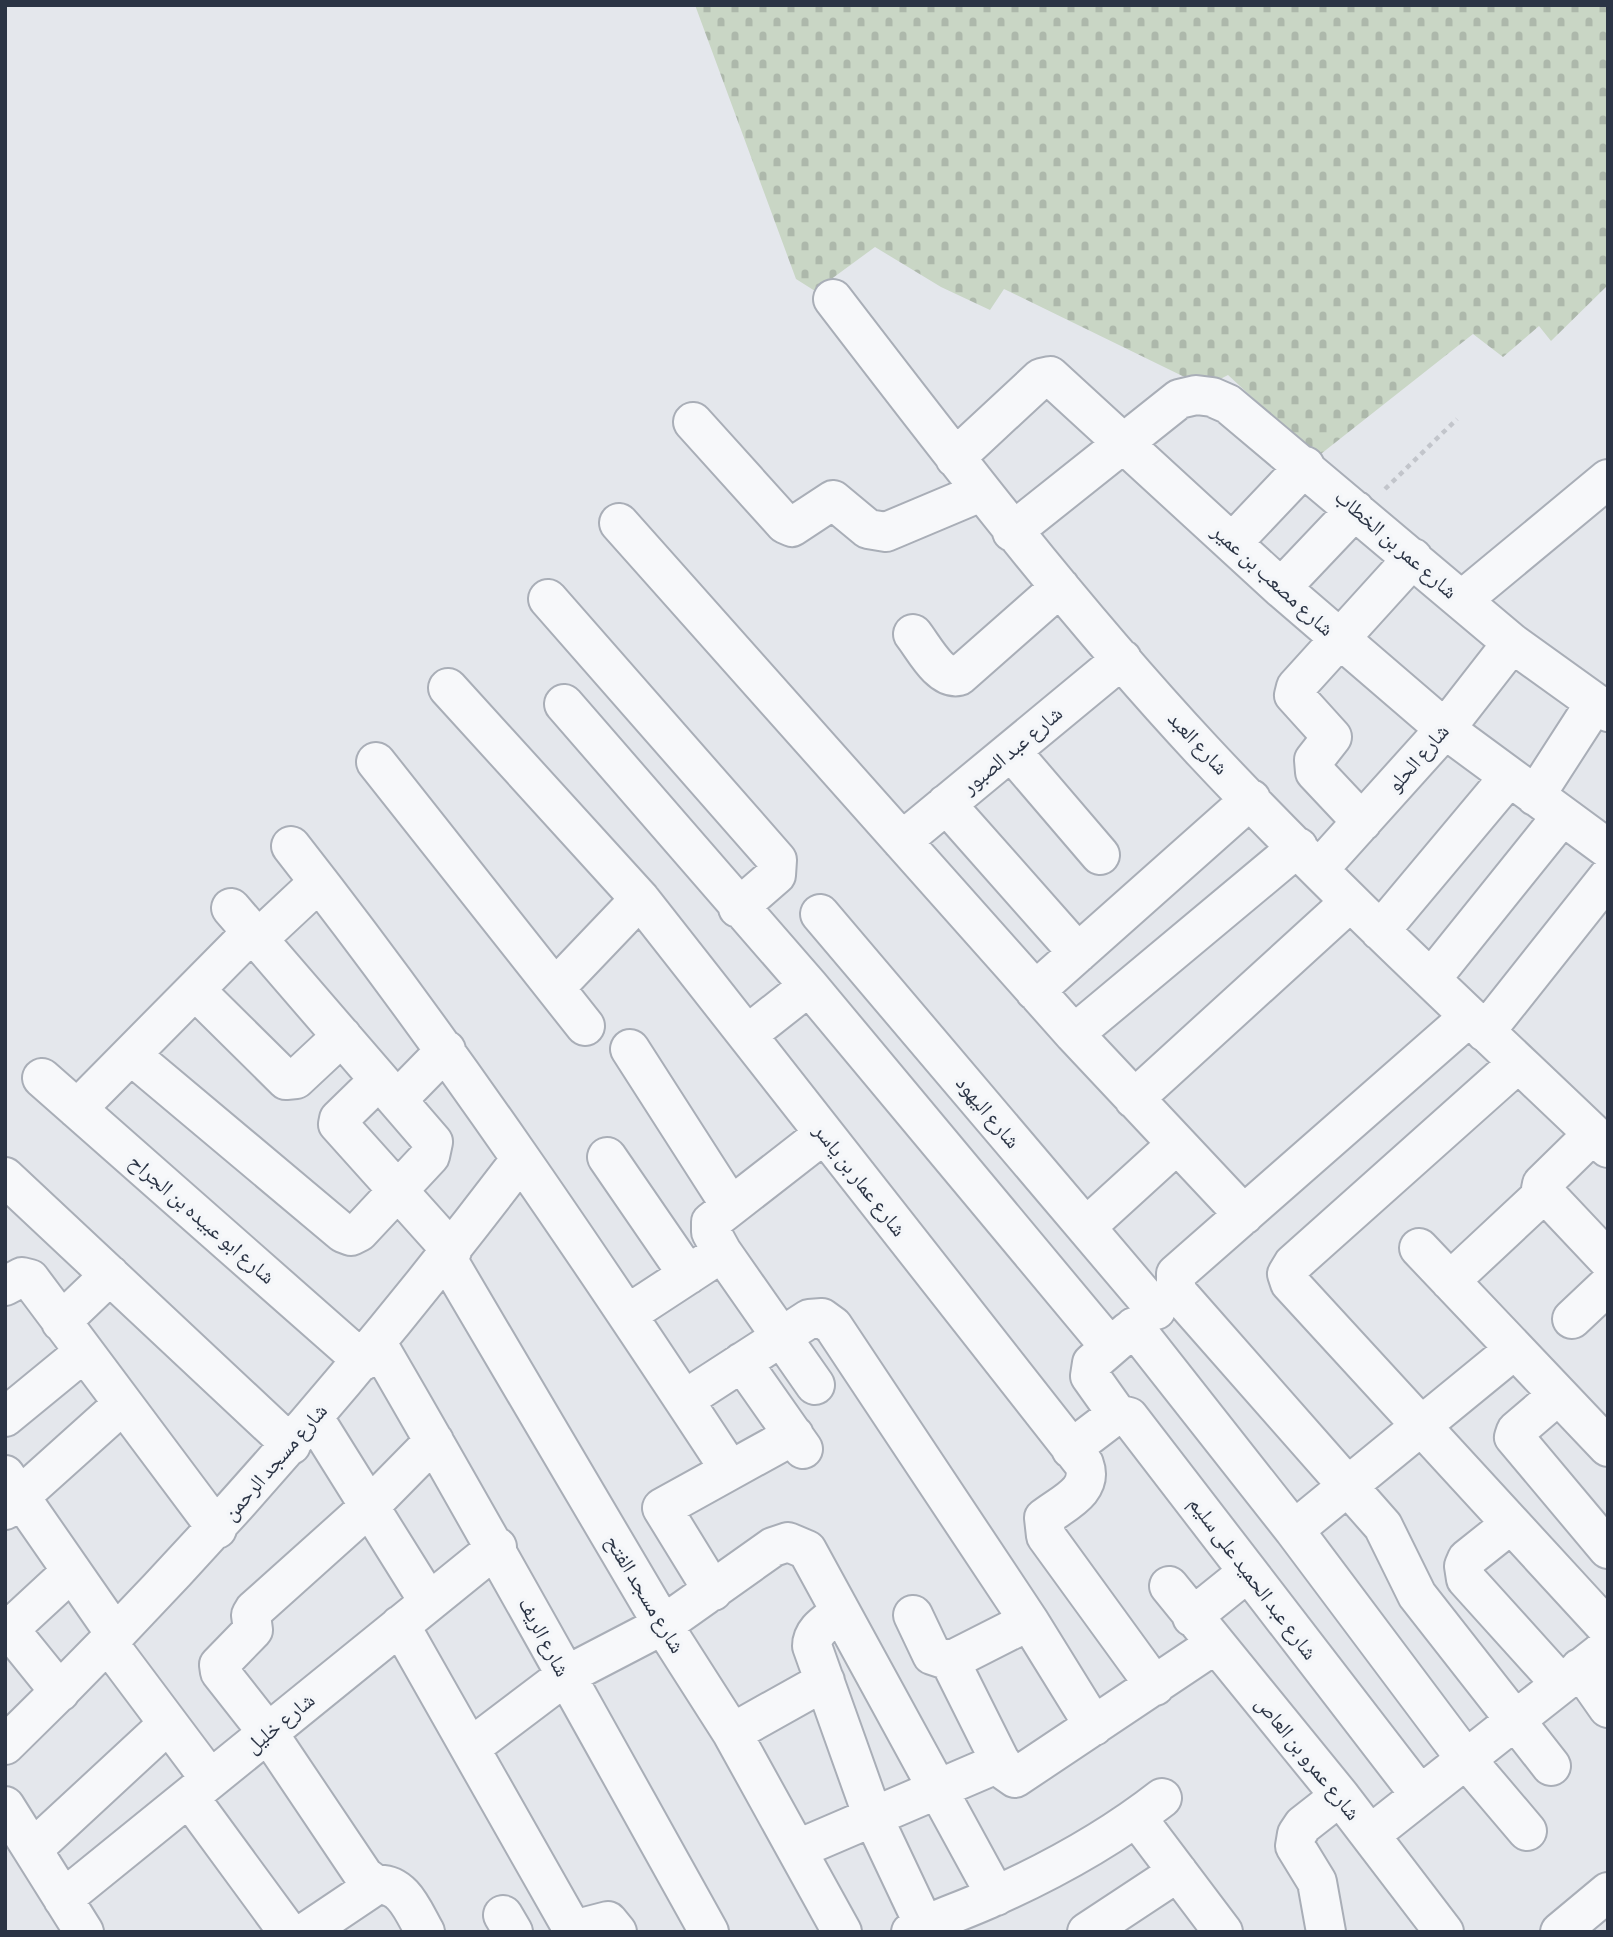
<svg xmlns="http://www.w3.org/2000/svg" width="1613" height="1937" viewBox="0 0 1613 1937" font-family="'Alegreya Sans','Noto Naskh Arabic',sans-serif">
  <defs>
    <pattern id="cemetery-stones" width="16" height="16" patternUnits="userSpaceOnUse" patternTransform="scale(1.75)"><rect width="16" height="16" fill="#c9d6c5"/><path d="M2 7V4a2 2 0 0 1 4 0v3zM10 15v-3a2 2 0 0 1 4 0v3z" fill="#adb8ab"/></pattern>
  </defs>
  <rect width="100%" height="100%" fill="#e4e7ec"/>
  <path fill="url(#cemetery-stones)" d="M695,5H1608V285L1551,341L1539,326L1503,357L1473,334L1317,457L1228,375L1205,387L1004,289L990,310L941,287L875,247L815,291L796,279Z"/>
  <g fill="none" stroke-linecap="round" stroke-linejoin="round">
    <g stroke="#a9aeb7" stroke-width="42">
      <path id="minor" d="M833,299C951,453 1070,608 1203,751C1332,889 1471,1017 1608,1148
        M693,422L785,524L792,527L833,500L868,529L886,532L981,492
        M955,458L1041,378L1050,376L1281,588L1445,729L1608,849
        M619,523L1074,1034L1244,1215
        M1012,532L1179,399L1196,395L1212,397L1228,404L1512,643L1608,712
        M1232,543L1305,466
        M1281,588L1355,510
        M548,599L777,860L776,875L738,908
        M1462,600L1608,479
        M913,634C924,648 940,680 959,676L1060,587
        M448,688L640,899L1084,1464C1094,1491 1063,1503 1044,1518L1046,1536L1155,1686
        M564,704L809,986L1110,1347
        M1011,751L1100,855
        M376,762L585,1026
        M1535,796L1595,703
        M946,804L1078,953
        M1362,822L1315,772L1314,760L1332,737L1294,695L1296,687L1413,558
        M902,841L1122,659
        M291,846C448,1046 590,1257 730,1470
        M1319,869L1445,729L1512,643
        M820,914L1156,1310
        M1380,931L1509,777
        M258,939L319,882
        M1431,979L1562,816
        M555,988L640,899
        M195,990L286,1080L296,1079L342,1036
        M1035,991L1251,799
        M1469,1017L1176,1274V1291L1383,1526L1417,1595L1551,1766
        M1485,1032L1608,877
        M1074,1034L1298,847
        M747,1035L809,986
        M630,1049L730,1205
        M131,1055L343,1233L351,1236L359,1232L430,1156L433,1142L231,908
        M1517,1064L1293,1264L1287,1274L1290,1283L1608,1629
        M42,1078L363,1361
        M379,1080L339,1119L338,1124L452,1251
        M1134,1099L1350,902
        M397,1100L446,1050
        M77,1109L252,932
        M1593,1134L1542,1184L1541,1189L1608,1260
        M607,1157L688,1275
        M5,1177L291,1445
        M1086,1227L1177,1144
        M1419,1248L1608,1447
        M446,1257L663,1625L732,1733L842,1932
        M1450,1281L1543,1194
        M5,1286L22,1277L30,1279L217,1529
        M628,1314L709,1261
        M1572,1319L1608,1285
        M61,1322L110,1275
        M1134,1327L1294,1530L1465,1758L1527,1831
        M377,1343C491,1538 599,1735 709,1932
        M742,1362L803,1449
        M815,1385L722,1252L711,1232V1222L824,1134
        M1558,1395L1516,1431L1514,1437L1608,1549
        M684,1400L809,1319L822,1318L833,1326L1029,1621L1094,1726
        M1117,1414L1090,1376L1092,1363L1129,1331
        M5,1417L83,1353
        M314,1418L429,1602
        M1071,1449L1117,1414L1129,1417L1420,1795
        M5,1475L116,1635
        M5,1510L122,1405
        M1511,1524L1467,1559L1464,1566L1466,1579L1560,1683
        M1294,1530L1515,1349
        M1169,1586L1340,1796L1444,1932
        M713,1591L662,1508L794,1435
        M840,1612C828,1622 812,1630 812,1646L873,1817L924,1925
        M913,1615L932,1655L950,1661L1005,1771L1015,1778L1214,1645
        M1192,1617L1248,1572
        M5,1624L60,1692
        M400,1625L569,1923L581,1928L608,1921L617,1932
        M5,1633L71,1572
        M108,1643L210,1779
        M950,1661L1029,1621
        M1580,1668L1608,1708
        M732,1733L825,1681
        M5,1745C193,1563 363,1367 521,1159
        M470,1748L565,1676L663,1625L773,1547L788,1542L807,1550L996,1896
        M189,1797L288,1932
        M5,1806L84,1932
        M1137,1818L1223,1932
        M1370,1835L1608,1647
        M33,1849L168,1724
        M798,1849L1001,1762
        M63,1899L497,1547
        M503,1915L513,1932
        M306,1932L376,1885
        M425,1932C413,1911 403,1882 376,1885L364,1876L268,1733L220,1672L219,1665L253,1630L251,1615L254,1610L370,1506L434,1441
        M911,1932C938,1918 968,1909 995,1896C1053,1870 1112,1837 1162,1798
        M1087,1932L1178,1872
        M1326,1932L1317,1882L1295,1846L1297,1834L1303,1825L1340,1796
        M1560,1932L1608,1892"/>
    </g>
    <path stroke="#c2c5cb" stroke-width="4.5" stroke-dasharray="5 5" stroke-linecap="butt" d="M1385,489L1457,419"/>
    <use href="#minor" stroke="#f7f8fa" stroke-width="38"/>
  </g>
  <g text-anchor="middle" stroke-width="7" stroke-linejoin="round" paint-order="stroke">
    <g font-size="21" fill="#2b3445" stroke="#f4f6f9">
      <text transform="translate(1396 544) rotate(41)" y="7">شارع عمر بن الخطاب</text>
      <text transform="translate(1273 580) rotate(42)" y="7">شارع مصعب بن عمير</text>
      <text transform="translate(1198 743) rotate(47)" y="7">شارع العبد</text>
      <text transform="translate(1012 750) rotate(-40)" y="7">شارع عبد الصبور</text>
      <text transform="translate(1418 758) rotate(-49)" y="7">شارع الحلو</text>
      <text transform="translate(988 1112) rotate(50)" y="7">شارع اليهود</text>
      <text transform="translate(860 1180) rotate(52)" y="7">شارع عمار بن ياسر</text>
      <text transform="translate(202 1219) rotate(41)" y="7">شارع ابو عبيده بن الجراح</text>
      <text transform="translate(275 1462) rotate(-49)" y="7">شارع مسجد الرحمن</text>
      <text transform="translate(1253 1578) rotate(53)" y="7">شارع عبد الحميد على سليم</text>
      <text transform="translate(645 1594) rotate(59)" y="7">شارع مسجد الفتح</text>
      <text transform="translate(544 1637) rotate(62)" y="7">شارع الريف</text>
      <text transform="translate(280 1723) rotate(-39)" y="7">شارع خليل</text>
      <text transform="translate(1308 1758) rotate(51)" y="7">شارع عمرو بن العاص</text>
    </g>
  </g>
  <rect width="1613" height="1937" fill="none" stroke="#2b3445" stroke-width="14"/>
</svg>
